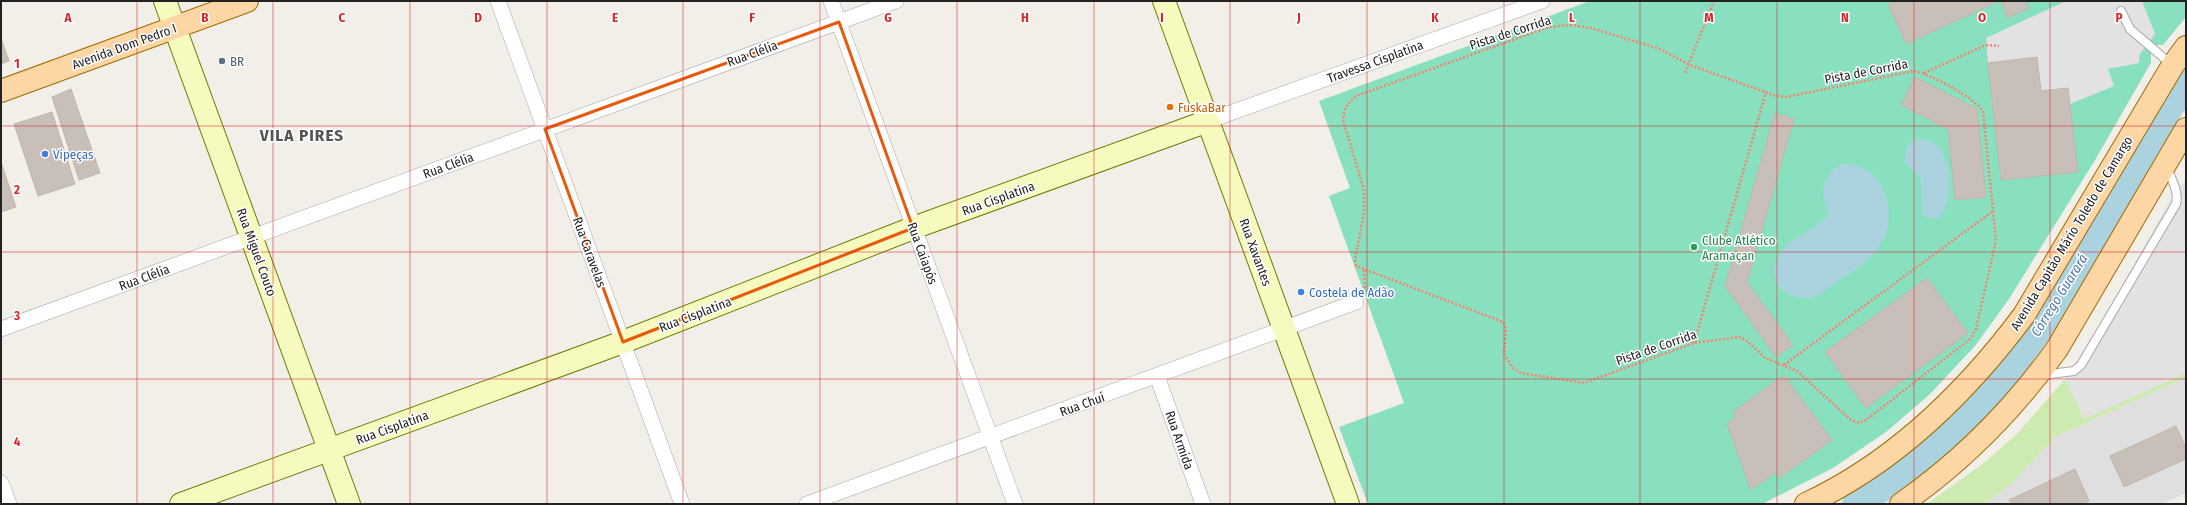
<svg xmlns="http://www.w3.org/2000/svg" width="2187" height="505" viewBox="0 0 2187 505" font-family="'Fira Sans Condensed',sans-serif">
  <rect width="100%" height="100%" fill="#f2efe9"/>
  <path fill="#e0dfdf" d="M2186,377V493L2161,504H1985L2012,483L2055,437Z"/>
  <path fill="#cdebb0" d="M2186,373V377L2055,437L2012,483L1985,504H1927L1985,462L2017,434L2065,379L2084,418Z"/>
  <path fill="#88e0be" d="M1590,1H2186V17L2163,45H2156L2151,52V63L2095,160L2009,299L1975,346L1929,395L1886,432L1833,468L1762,504H1368L1339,427L1404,403L1329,196L1350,188L1319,101Z"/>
  <path fill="#e2e2e2" d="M2066,1H2142L2155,34L2140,54L2139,63L2108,69L2114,86L2070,104L2068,88L2041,91L2037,57L1988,63L1986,38Z
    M2186,180V373L2084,419L2065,379L2106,314L2173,195Z"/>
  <path fill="#aad3df" d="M1920,139C1953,140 1955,195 1941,216C1933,219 1929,219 1922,215L1921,178L1905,162C1904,150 1908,142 1920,139Z
    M1843,164C1889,164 1902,222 1875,252C1860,268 1837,281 1819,295C1792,308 1763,282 1779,256C1790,237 1815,231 1828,215C1829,208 1826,206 1824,200C1820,185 1829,169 1843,164Z"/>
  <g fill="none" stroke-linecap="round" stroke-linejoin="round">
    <path stroke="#aad3df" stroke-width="28" d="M1856,504C1886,485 1918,466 1944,441C2041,351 2105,221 2170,107L2186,83"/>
  </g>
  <path fill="#c7bfb8" stroke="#c4b6ab" d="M1897,1H1999L1906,44L1888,5Z
    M2001,1H2025L2029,8L2008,18Z
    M1,38L9,61L1,64Z
    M2037,57L2041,91L2068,88L2078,172L2001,180L1988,63Z
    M1915,77L1977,109L1986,197L1955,200L1948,129L1901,105Z
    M71,89L100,173L79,180L52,97Z
    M52,112L75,184L38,196L14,124Z
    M1775,113L1794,119L1747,282L1793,345L1776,357L1725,286Z
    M1,162L16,207L1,212Z
    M1927,278L1968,333L1866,408L1825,352Z
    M1784,375L1832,440L1780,478L1776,472L1751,490L1727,424L1736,417L1733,412Z
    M2176,426L2186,448V459L2124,487L2110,456Z
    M2075,469L2089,501L2082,504H2011L2009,500Z"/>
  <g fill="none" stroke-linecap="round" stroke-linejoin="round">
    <g stroke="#a9a9a9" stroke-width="10">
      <path id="lane" d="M2121,11L2130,29L2172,65
        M2042,375L2074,371L2081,365L2176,204C2179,192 2172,180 2167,168"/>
    </g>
    <g stroke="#a9a9a9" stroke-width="16">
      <path id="street" d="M498,1L682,504
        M831,1L1015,504
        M1208,121L1542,1
        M1,329L896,1
        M1157,376L1203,504
        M1,483L9,504
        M807,504L1356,302"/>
    </g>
    <g stroke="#707d05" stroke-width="24">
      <path id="secondary" d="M165,1L349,504
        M1164,1L1348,504
        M181,504L623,342L913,228L1208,121"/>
    </g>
    <g stroke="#a06b00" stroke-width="24">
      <path id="primary" d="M1,91L247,1
        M1806,504C1896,462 1966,393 2024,315L2173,65L2186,47
        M1901,504C1963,461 2013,410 2057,349L2186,129"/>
    </g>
    <path stroke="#fa8072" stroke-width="2.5" stroke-dasharray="2 2" stroke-linecap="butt" d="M1570,25L1591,28L1660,49L1690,65L1776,96L1786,97L1914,71C1930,74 1976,98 1983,112L1996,241L1976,329L1970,339L1866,420L1859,423L1851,420L1797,371L1765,358L1746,340L1739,337L1694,343L1584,383L1521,373L1513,368L1504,354L1506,328L1503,322L1356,266L1355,260L1364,212V190L1343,120C1344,109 1347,103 1356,96L1549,27Z
      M1685,73L1714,1
      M1924,73L1986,45L1999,46
      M1364,270L1365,291
      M1694,343L1766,92
      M1784,365L1993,211"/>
    <use href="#lane" stroke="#fff" stroke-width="8"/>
    <use href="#street" stroke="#fff" stroke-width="15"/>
    <use href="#secondary" stroke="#f7fabf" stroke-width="22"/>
    <use href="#primary" stroke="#fcd6a4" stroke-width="22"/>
  </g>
  <path fill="none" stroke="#e8590c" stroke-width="3" stroke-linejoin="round" d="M839,22L913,228L623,342L545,129Z"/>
  <path fill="none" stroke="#d62828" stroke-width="1" stroke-opacity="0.55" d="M137,1V504M273,1V504M410,1V504M547,1V504M683,1V504M820,1V504M957,1V504M1094,1V504M1230,1V504M1367,1V504M1504,1V504M1640,1V504M1777,1V504M1914,1V504M2050,1V504M1,126H2186M1,252H2186M1,379H2186"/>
  <circle fill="#5c6f8a" stroke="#fff" stroke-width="1.5" cx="222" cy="61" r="4"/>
  <circle fill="#e8710a" stroke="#fff" stroke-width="1.5" cx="1170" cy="107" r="4"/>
  <g fill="#3f7fe0" stroke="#fff" stroke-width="1.5">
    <circle cx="45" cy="154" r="4"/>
    <circle cx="1301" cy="292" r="4"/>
  </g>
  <circle fill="#2e9e5b" stroke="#fff" stroke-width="1.5" cx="1694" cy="247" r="4"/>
  <g text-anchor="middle" stroke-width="3" stroke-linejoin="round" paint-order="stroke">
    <g font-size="13" fill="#222" stroke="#fff">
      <text transform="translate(1510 32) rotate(-18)" y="5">Pista de Corrida</text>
      <text transform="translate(124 46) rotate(-20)" y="5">Avenida Dom Pedro I</text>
      <text transform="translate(752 53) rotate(-20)" y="5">Rua Clélia</text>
      <text transform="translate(1375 61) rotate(-20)" y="5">Travessa Cisplatina</text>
      <text transform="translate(1866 71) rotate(-11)" y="5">Pista de Corrida</text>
      <text transform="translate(448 165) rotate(-20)" y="5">Rua Clélia</text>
      <text transform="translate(998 198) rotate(-20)" y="5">Rua Cisplatina</text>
      <text transform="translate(2071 233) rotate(-59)" y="5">Avenida Capitão Mário Toledo de Camargo</text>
      <text transform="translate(257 252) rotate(70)" y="5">Rua Miguel Couto</text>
      <text transform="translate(590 252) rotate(70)" y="5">Rua Caravelas</text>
      <text transform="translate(1256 252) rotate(70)" y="5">Rua Xavantes</text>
      <text transform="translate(923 253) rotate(70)" y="5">Rua Caiapós</text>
      <text transform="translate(144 277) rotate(-20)" y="5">Rua Clélia</text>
      <text transform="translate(695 314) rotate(-21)" y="5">Rua Cisplatina</text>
      <text transform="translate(1656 347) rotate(-19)" y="5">Pista de Corrida</text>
      <text transform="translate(1082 404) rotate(-20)" y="5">Rua Chuí</text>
      <text transform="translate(392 427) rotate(-20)" y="5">Rua Cisplatina</text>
      <text transform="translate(1180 440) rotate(71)" y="5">Rua Armida</text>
    </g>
    <g font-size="13" fill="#4e5e75" stroke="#fff" text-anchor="start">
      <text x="230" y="66">BR</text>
    </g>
    <g font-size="13" fill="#c56008" stroke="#fff" text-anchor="start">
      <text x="1178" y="112">FuskaBar</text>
    </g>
    <g font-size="13" fill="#366cbe" stroke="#fff" text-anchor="start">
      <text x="53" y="159">Vipeças</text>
      <text x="1309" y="297">Costela de Adão</text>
    </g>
    <g font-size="13" fill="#27864d" stroke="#fff" text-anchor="start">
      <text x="1702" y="245">Clube Atlético<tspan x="1702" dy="15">Aramaçan</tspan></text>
    </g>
    <g font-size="14" font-style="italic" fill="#4a7aab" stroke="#fff">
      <text transform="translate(2059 295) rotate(-58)" y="5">Córrego Guarará</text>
    </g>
    <g font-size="17" font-weight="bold" letter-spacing="1" fill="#555" stroke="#fff">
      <text x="302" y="141">VILA PIRES</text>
    </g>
  </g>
  <g font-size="13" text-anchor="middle" font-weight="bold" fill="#d62828" stroke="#fff" stroke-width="3" stroke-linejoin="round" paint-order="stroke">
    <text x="68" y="22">A</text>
    <text x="205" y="22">B</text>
    <text x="342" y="22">C</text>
    <text x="478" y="22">D</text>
    <text x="615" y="22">E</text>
    <text x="752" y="22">F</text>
    <text x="888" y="22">G</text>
    <text x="1025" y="22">H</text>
    <text x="1162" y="22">I</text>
    <text x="1299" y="22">J</text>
    <text x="1435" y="22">K</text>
    <text x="1572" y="22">L</text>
    <text x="1709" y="22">M</text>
    <text x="1845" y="22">N</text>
    <text x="1982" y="22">O</text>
    <text x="2119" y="22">P</text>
    <text x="17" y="68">1</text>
    <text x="17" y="194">2</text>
    <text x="17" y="320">3</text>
    <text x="17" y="446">4</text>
  </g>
  <rect width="2187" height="505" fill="none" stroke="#222222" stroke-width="4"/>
</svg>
